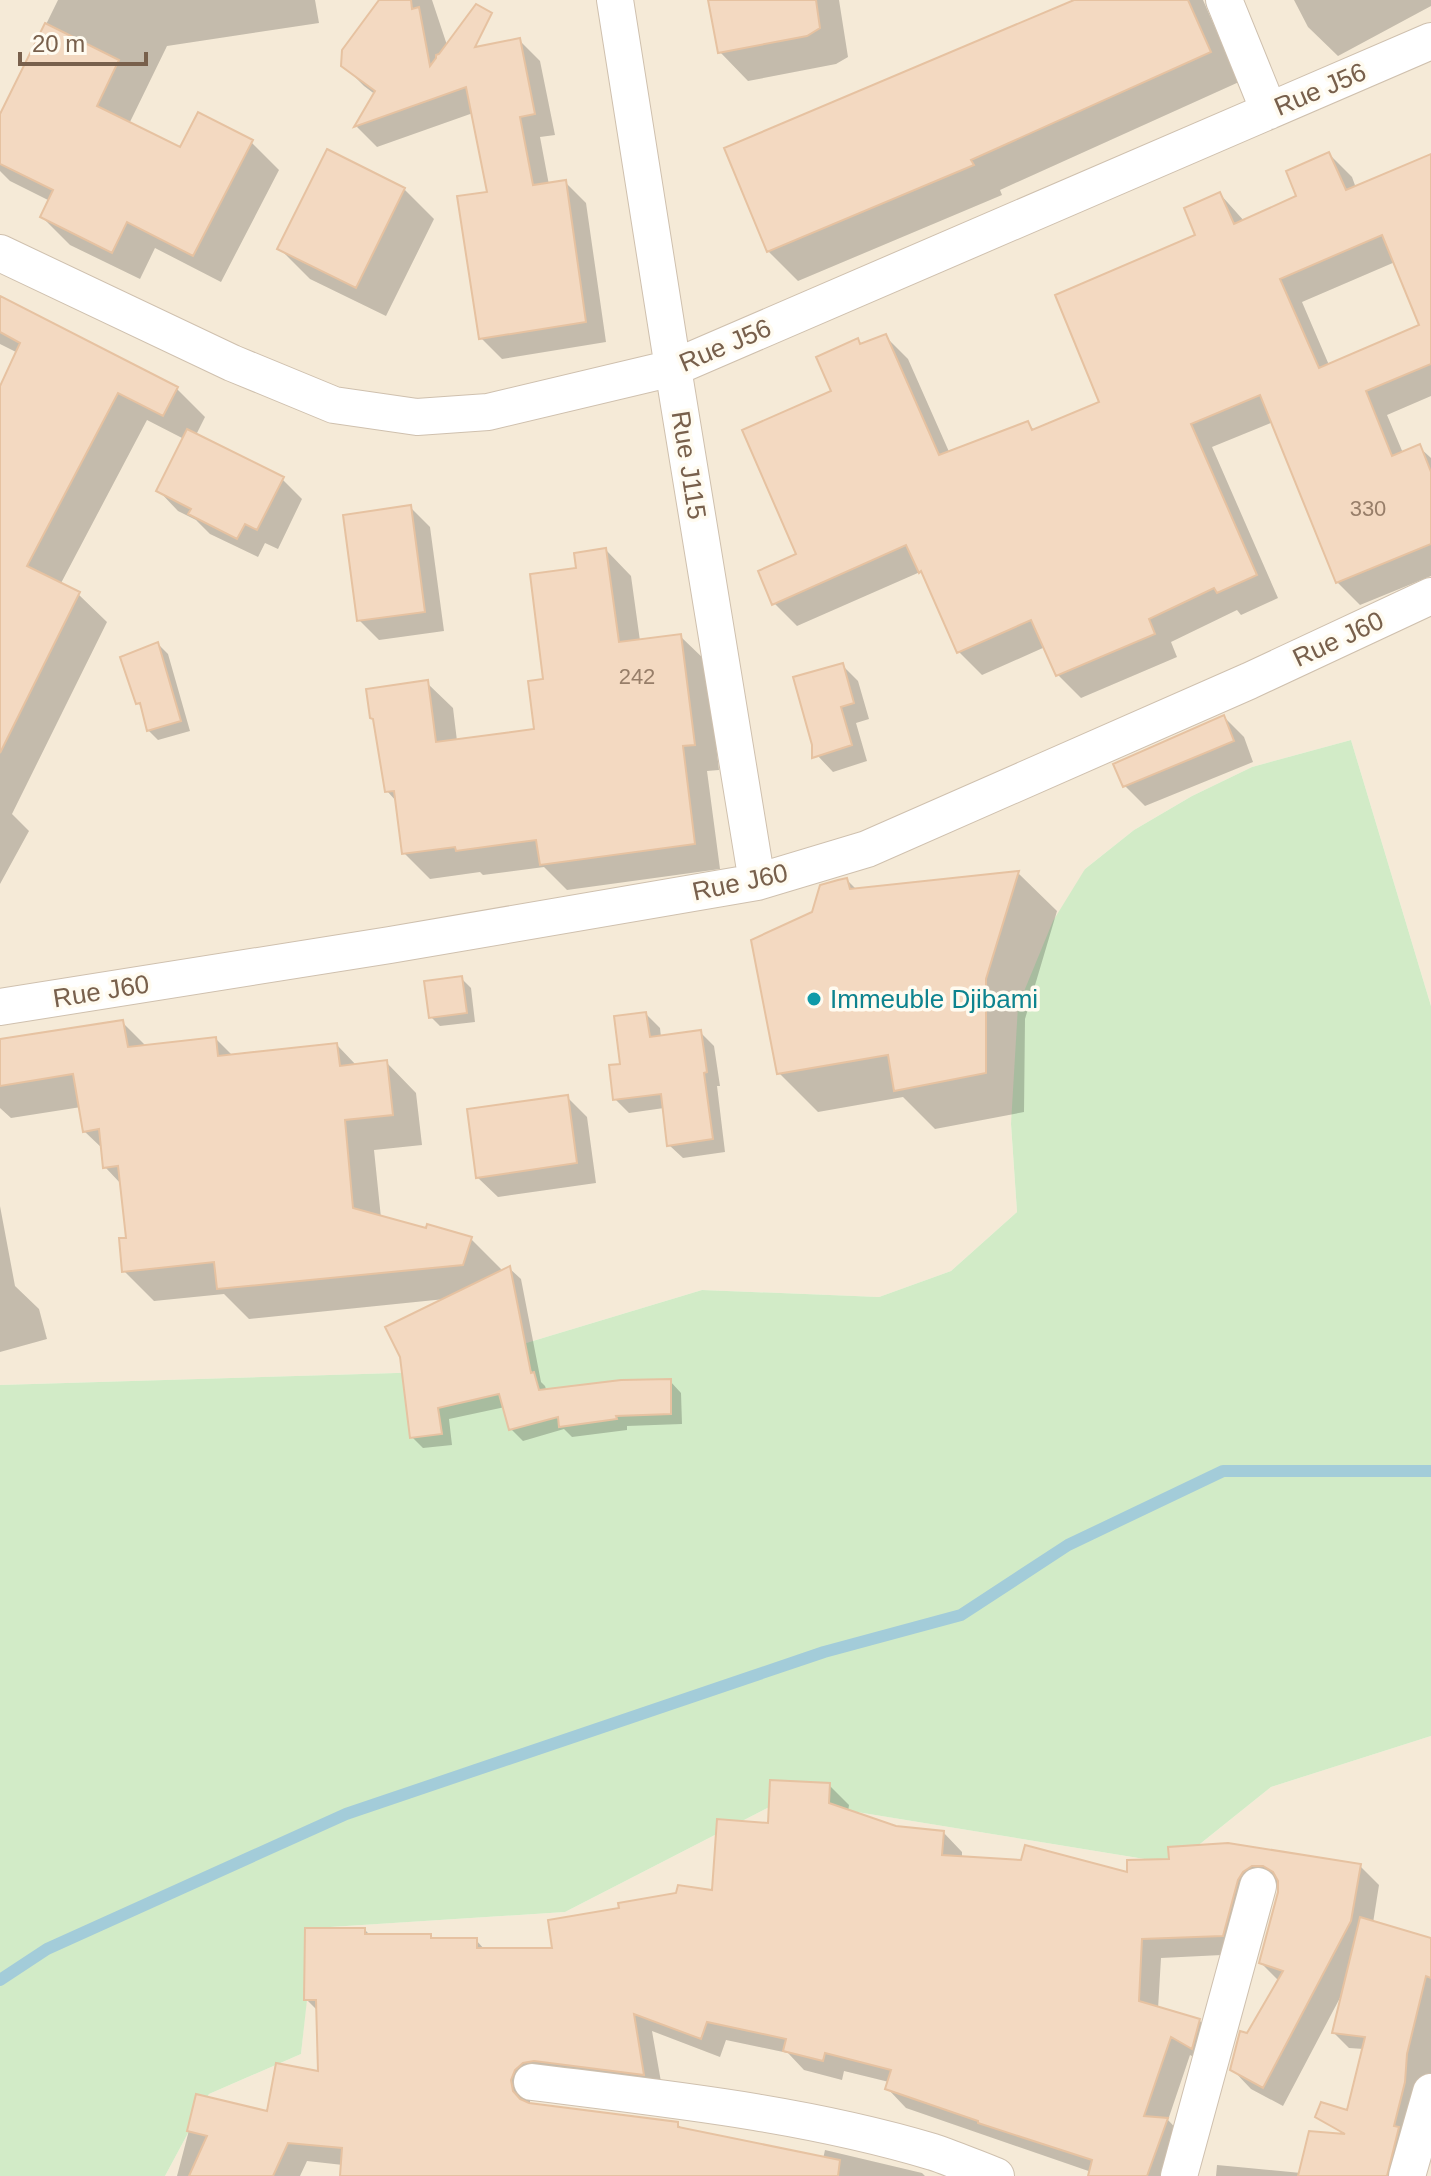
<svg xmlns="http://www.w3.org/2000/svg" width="1431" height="2176" viewBox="0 0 1431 2176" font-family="Arial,sans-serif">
  <rect width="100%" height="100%" fill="#fdf7e9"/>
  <path fill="#f5ead7" d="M0,0H1431V1006L1351,740L1252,767L1192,796L1134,830L1085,869L1011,1124L1017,1212L951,1271L879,1297L702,1290L430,1372L0,1385Z
    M1431,1736V2176H165L209,2094L301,2054L314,1928L565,1912L783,1800L1175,1864L1271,1787Z"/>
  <path fill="#d2ebc7" d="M1351,740L1431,1006V1736L1271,1787L1175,1864L783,1800L565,1912L315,1928L301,2054L209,2094L165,2176H0V1385L430,1372L702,1290L879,1297L951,1271L1017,1212L1011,1124L1018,1006L1053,921L1085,869L1134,830L1192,796L1252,767Z"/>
  <path fill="#0003" fill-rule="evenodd" d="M58,0H315L319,23L167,46L129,124L181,150L251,142L279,170L221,282L155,248L140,279L70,245L42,217L50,201L10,181L0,171V118Z
    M380,0H432L450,54L519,40L540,61L555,135L540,137L549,185L565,182L586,203L606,342L502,359L481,338L489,194L473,113L377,147L357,127L376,95L364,86L343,65Z
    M711,0H839L848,57L836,64L748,81L720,52Z
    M1076,0H1203L1239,82L1000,190L1002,195L798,281L768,251Z
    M1294,0H1431V6L1338,56L1308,27Z
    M1329,154L1352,177L1356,188L1431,156V396L1387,415L1403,453L1419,447L1431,458V576L1360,605L1337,582L1273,422L1212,447L1278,598L1241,615L1237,610L1171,642L1177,657L1081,698L1058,675L1045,647L982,675L959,652L926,577L920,572L797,626L774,603L799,555L833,392L857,341L862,346L885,336L908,359L950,454L1028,424L1035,431L1102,403L1220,194L1245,222L1299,197ZM1395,262L1422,326L1329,365L1302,302Z
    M404,189L434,219L386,316L310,279L280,249Z
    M0,298L177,389L205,417L196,435L282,479L302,499L278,549L265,543L258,557L210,534L196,520L178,511L158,490L184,439L147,420L60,585L78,594L107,622L12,814L29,831L0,884V390L18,353L0,344Z
    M410,507L430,527L444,631L379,640L359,620Z
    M606,550L631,576L640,641L680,636L706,661L719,770L707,771L720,869L567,890L544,867L483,875L480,872L430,879L404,853L397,802L387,791L427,683L453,708L457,741L536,731L545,681L578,570Z
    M158,644L168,654L190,731L158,740L148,730L143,708L138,703Z
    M842,665L858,681L869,719L856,723L867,761L833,772L817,755Z
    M1224,717L1244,737L1253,762L1145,806L1125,786Z
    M1018,873L1057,911L1025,1019L1024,1112L935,1129L903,1097L818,1112L779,1073L847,880L857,890Z
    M461,978L471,988L475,1022L440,1026L431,1017Z
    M646,1014L660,1028L661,1037L700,1032L714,1046L720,1086H717L725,1152L683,1158L669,1145L664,1108L629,1113L615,1099L622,1066Z
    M122,1022L147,1047L216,1039L233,1056L337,1045L357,1066L386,1062L416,1093L422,1145L374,1150L381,1218L471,1239L501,1269L500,1273L509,1268L521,1279L541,1382L545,1386L547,1392L670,1381L681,1393L682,1424L627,1426V1430L572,1437L564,1429L523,1441L511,1429L505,1407L449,1419L452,1445L423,1448L412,1437L445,1299L249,1319L224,1294L154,1301L124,1271L128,1240L122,1185L105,1167L103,1149L84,1131L81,1107L11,1118L0,1108V1041Z
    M567,1097L587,1117L596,1183L498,1197L477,1177Z
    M0,1206L15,1286L39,1309L47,1339L0,1352Z
    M829,1785L849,1805L848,1812L896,1828L943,1832L962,1852V1858L1129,1874V1862L1360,1866L1379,1885L1373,1923L1431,1940V2092L1404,2176H1216L1217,2165L1301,2173L1349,2137L1364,2049L1349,2048L1334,2033L1342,1994L1283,2106L1251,2089L1232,2069L1248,2035L1279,1981L1261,1963L1280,1884L1272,1885L1242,1954L1161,1958L1158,2009L1199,2020L1218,2040L1211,2066L1190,2055L1168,2120L1186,2139L1173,2176H1103L906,2108L887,2088L889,2082L844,2071L842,2080L804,2070L788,2053L726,2040L720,2057L652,2031L663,2093L534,2089L530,2101V2105L677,2124L684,2130L823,2159L825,2150L922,2173L925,2176H342L343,2165L307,2161L300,2176H177L198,2096L269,2114L320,2073L318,2011L306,1999L365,1930L371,1936H430L434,1940H476L485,1950H555L714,1892L769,1825Z"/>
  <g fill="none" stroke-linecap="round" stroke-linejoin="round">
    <path stroke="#a3ccd9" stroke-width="12" d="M0,1980L47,1949L346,1814L824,1652L961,1615L1068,1545L1223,1471H1431"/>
  </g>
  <path fill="#f3d9c1" stroke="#e6c2a1" stroke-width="2" fill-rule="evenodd" d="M379,0H411L412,9L419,7L430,66L436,58V55L439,54L476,4L492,13L475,47L520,38L535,114L520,117L533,185L566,180L586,322L479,339L457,196L487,192L466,87L354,127L375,91L341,66L342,50Z
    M708,0H816L820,28L807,36L718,53Z
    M1074,0H1188L1211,52L971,160L974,165L767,252L724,148Z
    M45,23L119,60L97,106L180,147L198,112L253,140L193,256L127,222L112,253L40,217L53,190L0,164V114Z
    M327,149L405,188L356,288L277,249Z
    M1329,152L1346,190L1431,154V364L1366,391L1392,456L1420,444L1431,472V544L1336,583L1260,395L1191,424L1257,575L1217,593L1214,588L1149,619L1155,634L1056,676L1031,620L957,653L921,571L919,573L906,545L772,605L758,571L796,554L742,430L831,391L816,357L858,338L860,344L886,334L939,455L1028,421L1032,430L1099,402L1055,295L1195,235L1184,208L1220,192L1234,224L1296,196L1286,171ZM1382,235L1419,325L1319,368L1280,279Z
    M0,296L178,387L163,416L118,393L27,566L80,592L0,753V386L20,343L0,332Z
    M187,429L284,477L257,530L245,524L237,539L188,514L191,509L156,491Z
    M411,505L425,612L357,621L343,515Z
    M606,548L619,642L681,634L695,745L683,746L695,844L540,865L536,840L456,851L455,847L402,854L394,791L385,792L373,719L370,718L366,689L428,680L436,742L534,729L528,681L543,679L530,574L576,568L574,553Z
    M158,642L181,721L147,731L140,703L136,704L120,657Z
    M843,663L854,703L841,707L852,745L812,758V745L793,677Z
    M1224,715L1234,741L1123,787L1113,764Z
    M1019,871L986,979V1073L894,1091L888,1055L777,1074L751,940L812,912L820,885L838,880L847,878L850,889Z
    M462,976L467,1013L429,1018L424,981Z
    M646,1012L650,1037L701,1030L707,1072L704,1073L713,1139L667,1146L661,1094L613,1100L609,1065L620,1064L614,1016Z
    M123,1020L128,1047L216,1037L218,1056L337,1043L340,1066L387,1060L393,1115L345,1120L353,1208L426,1228L427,1224L472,1237L463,1265L217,1289L214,1262L122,1272L119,1238H126L118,1166L103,1168L99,1129L83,1132L73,1074L0,1086V1039Z
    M568,1095L577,1163L476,1178L467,1109Z
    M510,1266L531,1373L534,1372L539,1390L621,1380L671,1379V1414L616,1416L617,1419L559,1427L558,1417L509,1430L499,1394L438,1408L442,1434L410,1438L400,1357L385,1327Z
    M770,1780L830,1783L829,1803L896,1826L944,1831L942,1855L1021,1860L1025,1845L1127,1872V1860L1169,1859L1168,1847L1228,1843L1361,1864L1351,1921L1263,2088L1230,2070L1240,2031L1247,2033L1283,1971L1259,1963L1278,1892V1881L1273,1872L1263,1866H1252L1243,1872L1238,1880L1223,1936L1142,1939L1139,2001L1200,2019L1192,2049L1171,2037L1144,2116L1168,2118L1147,2176H1088L1092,2160L978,2123V2121L885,2089L891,2070L825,2053L823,2061L783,2051L786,2039L707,2022L701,2039L634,2014L644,2075L534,2061L523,2063L515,2070L511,2080L513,2091L520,2099L529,2103L678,2122V2127L840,2160L838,2176H340L342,2148L288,2143L273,2176H189L207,2136L187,2131L196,2094L267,2111L276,2063L318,2071L316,2000H304L305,1928H365V1934H431V1938H477V1948H552L548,1920L619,1908L618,1903L676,1893L678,1885L712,1890L717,1819L768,1823Z
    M1360,1917L1431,1938V1978L1426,1976L1407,2054L1405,2082L1394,2126L1399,2127L1387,2176H1298L1309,2131L1345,2134L1315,2117L1321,2102L1347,2110L1365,2037L1332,2033Z"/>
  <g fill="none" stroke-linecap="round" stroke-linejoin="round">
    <g stroke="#cfc0ae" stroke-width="38">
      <path id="street" d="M615,0L673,368L757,882
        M1224,0L1269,111
        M0,253L232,363L334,405L417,417L488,412L673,368L1431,41
        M0,1007L390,945L757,882L867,849L1249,681L1431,596
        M532,2082C667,2099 803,2113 933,2152C954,2159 975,2168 996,2176
        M1179,2176L1258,1886
        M1407,2176L1431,2092"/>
    </g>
    <use href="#street" stroke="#fff" stroke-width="36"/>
  </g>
  <circle fill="#0f9aa8" stroke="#fffbf0" stroke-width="3" cx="814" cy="999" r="8"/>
  <g text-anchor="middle" stroke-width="7" stroke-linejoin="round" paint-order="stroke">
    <g font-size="22" fill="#977e69">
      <text x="1368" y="516">330</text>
      <text x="637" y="684">242</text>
    </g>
    <g font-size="26" fill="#78604c" stroke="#fffbf0">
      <text transform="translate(1320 89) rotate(-23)" y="9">Rue J56</text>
      <text transform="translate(725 345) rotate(-23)" y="9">Rue J56</text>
      <text transform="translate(689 465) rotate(81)" y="9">Rue J115</text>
      <text transform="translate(1338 639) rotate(-25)" y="9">Rue J60</text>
      <text transform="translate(740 882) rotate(-12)" y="9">Rue J60</text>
      <text transform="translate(101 991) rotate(-9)" y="9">Rue J60</text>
    </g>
    <g font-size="26" fill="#0d838f" stroke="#fffbf0" text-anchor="start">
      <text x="830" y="1008">Immeuble Djibami</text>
    </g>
  </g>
  <path d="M20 52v12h126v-12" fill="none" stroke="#78604c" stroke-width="4"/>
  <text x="32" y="52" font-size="24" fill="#78604c" stroke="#fffbf0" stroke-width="6" paint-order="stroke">20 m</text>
</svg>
